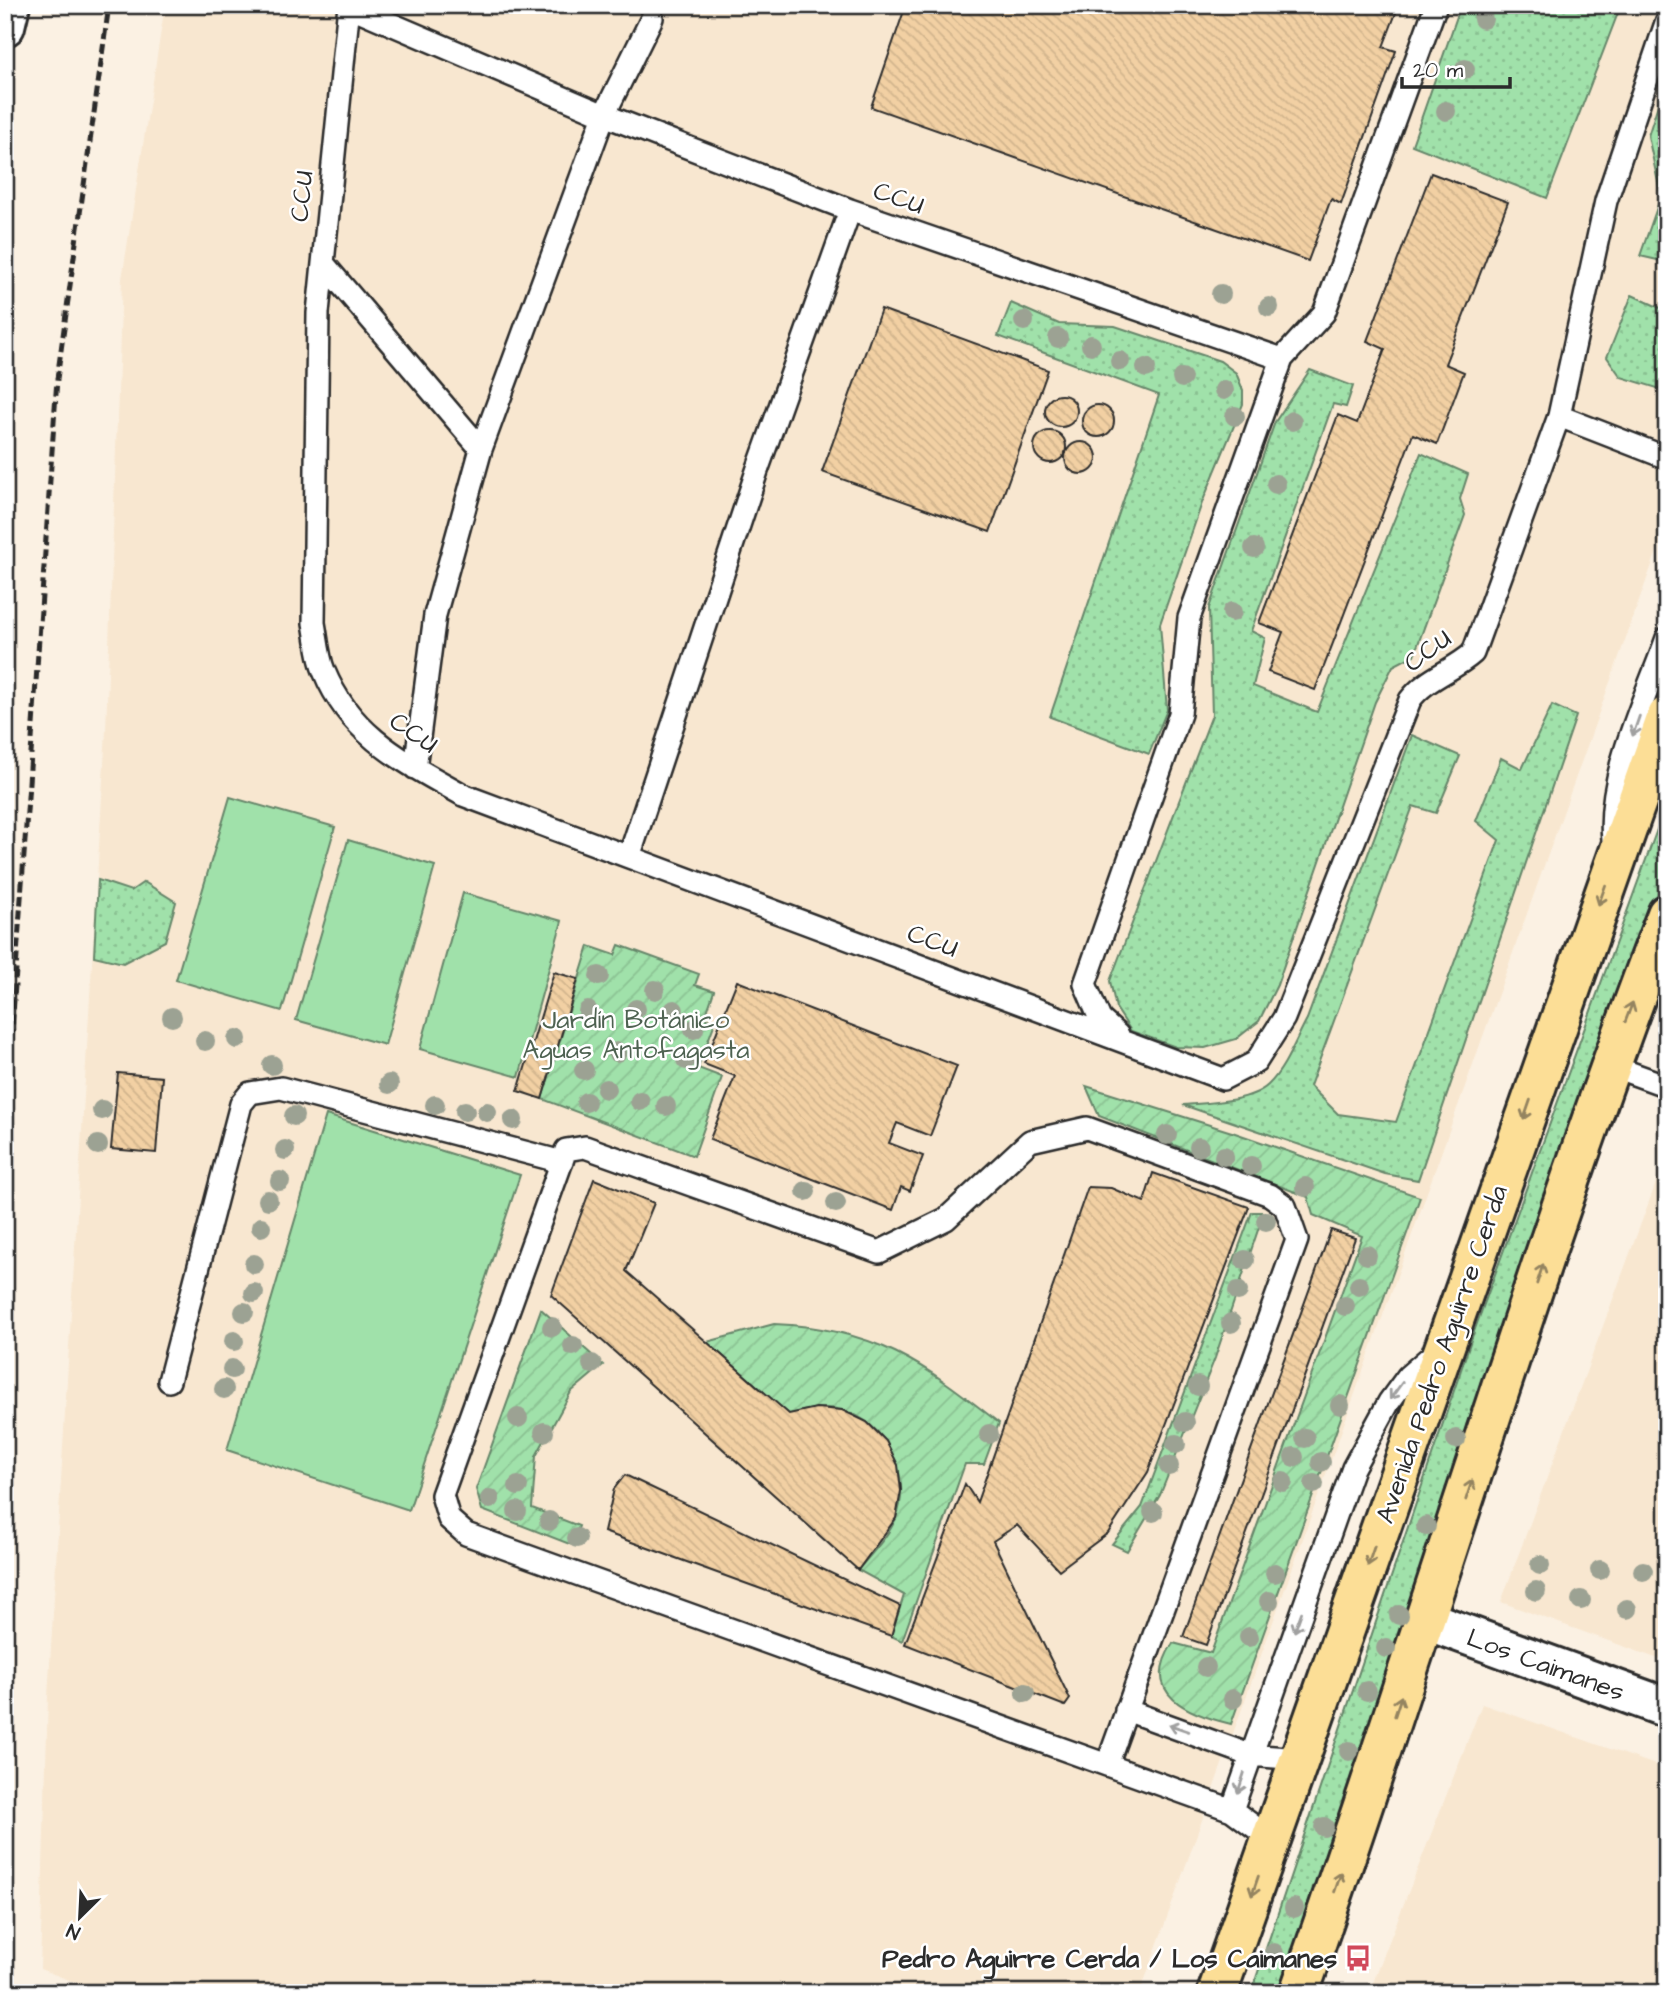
<svg xmlns="http://www.w3.org/2000/svg" width="1672" height="1998" viewBox="0 0 1672 1998" font-family="'Architects Daughter',sans-serif">
  <defs>
    <pattern id="grass-dots" width="8" height="8" patternUnits="userSpaceOnUse" patternTransform="scale(1.75)"><rect width="8" height="8" fill="#a0e1aa"/><path d="M2 2h.1M6 6h.1" fill="none" stroke="#8ac192" stroke-width="1.8" stroke-linecap="round"/></pattern>
    <pattern id="garden-furrows" width="10" height="10" patternUnits="userSpaceOnUse" patternTransform="scale(1.75)"><rect width="10" height="10" fill="#a0e1aa"/><path d="M-1 1l2-2M0 10L10 0M9 11l2-2" fill="none" stroke="#8ac192"/></pattern>
    <pattern id="building-back-hatch" width="6" height="6" patternUnits="userSpaceOnUse" patternTransform="scale(1.75)"><rect width="6" height="6" fill="#f2d0a3"/><path d="M-1 5l2 2M0 0l6 6M5-1l2 2" fill="none" stroke="#d0b38c"/></pattern>
  </defs>
  <rect width="100%" height="100%" fill="#fbf1e3"/>
  <filter id="ink" filterUnits="userSpaceOnUse"><feTurbulence type="fractalNoise" baseFrequency=".0143" numOctaves="2"/><feDisplacementMap in="SourceGraphic" scale="14" xChannelSelector="R" yChannelSelector="G"/><feConvolveMatrix kernelMatrix="1 2 1 2 8 2 1 2 1" color-interpolation-filters="sRGB"/></filter>
  <g filter="url(#ink)">
    <path fill="#f8e7d0" d="M165,5H1667V523L1140,1993H104L40,1969L48,1697L106,730L122,279Z
      M1667,1153V1662L1501,1602Z
      M1482,1704L1667,1769V1993H1369Z"/>
    <path fill="url(#grass-dots)" stroke="#66866a" stroke-width="2" d="M1461,5H1621L1547,198L1412,145Z
      M1667,76V249L1662,261L1640,256L1661,196L1648,136Z
      M1632,295L1667,311V391L1621,377L1607,357Z
      M1011,303L1059,324L1115,326L1220,361L1236,373L1243,390V404L1202,503L1160,624L1167,710L1149,754L1050,717L1159,395L998,336Z
      M1310,370L1353,386L1346,407L1333,404L1251,631L1265,638L1253,686L1317,712L1421,453L1468,474L1460,499L1465,515L1414,655L1393,666L1375,702L1277,985L1259,1021L1236,1039L1205,1048L1176,1047L1131,1031L1116,1008L1110,981L1212,715L1209,608L1275,422Z
      M1552,705L1576,716L1418,1180L1385,1174L1183,1105C1206,1103 1250,1102 1268,1085C1285,1069 1296,1039 1307,1019L1412,735L1460,756L1436,813L1413,806L1310,1086L1338,1114L1396,1122L1499,840L1476,821L1501,758L1522,769Z
      M1667,802V877L1282,1993H1251L1471,1340Z
      M98,880L131,891L144,882L176,902L165,941L123,963L94,956Z
      M1252,1212H1264L1215,1358L1160,1495L1127,1551L1112,1544L1142,1507Z"/>
    <path fill="#a0e1aa" stroke="#66866a" stroke-width="2" d="M230,797L335,827L282,1011L176,980Z
      M348,840L435,866L385,1045L296,1020Z
      M463,893L562,921L519,1077L420,1049Z
      M326,1115L520,1175L409,1510L227,1450Z"/>
    <path fill="url(#garden-furrows)" stroke="#66866a" stroke-width="2" d="M619,945L699,974L695,985L714,991L705,1018L715,1022L698,1068L722,1077L694,1156L542,1099L589,946L615,955Z
      M1086,1086L1235,1133L1420,1197L1231,1724C1189,1714 1139,1695 1173,1643L1211,1653L1362,1236L1313,1215L1308,1197L1099,1116Z
      M541,1309L603,1365L571,1392L536,1456L532,1508L579,1526L572,1545L482,1510L476,1489Z
      M774,1324C875,1328 923,1363 999,1423L984,1464H965L902,1641L891,1636L904,1595L858,1570C871,1554 888,1537 896,1518C913,1475 886,1422 842,1410C824,1405 807,1410 789,1414L707,1342Z"/>
    <path fill="url(#building-back-hatch)" stroke="#2b2b2b" stroke-width="2" d="M906,5H1399L1383,47L1396,51L1341,204L1331,199L1308,261L871,107Z
      M1431,173L1508,202L1445,364L1464,372L1437,444L1413,434L1315,690L1268,672L1283,632L1259,623L1338,415L1357,423L1385,349L1367,341Z
      M881,309L1048,370L990,532L822,472Z
      M1045 411a16 16 0 1 1 32 0a16 16 0 1 1-32 0Z
      M1082 421a16 16 0 1 1 32 0a16 16 0 1 1-32 0Z
      M1034 447a16 16 0 1 1 32 0a16 16 0 1 1-32 0Z
      M1065 458a16 16 0 1 1 32 0a16 16 0 1 1-32 0Z
      M554,972L578,979L542,1099L518,1091Z
      M737,981L957,1066L930,1136L897,1123L889,1143L923,1156L910,1191L901,1187L893,1210L710,1139L735,1076L704,1064Z
      M118,1073L162,1077L156,1153L111,1149Z
      M1153,1173L1249,1207L1148,1472L1108,1533L1059,1570L1017,1525L993,1541L1070,1699L1065,1706L905,1644L965,1484L977,1502L1088,1187L1111,1188L1144,1202Z
      M594,1179L654,1203L626,1271L789,1414L816,1408L842,1410L867,1422L886,1441L898,1465L901,1491L896,1518L858,1570L551,1295Z
      M1331,1230L1355,1238L1206,1645L1183,1637Z
      M1667,1273V1326L1663,1324L1667,1303L1659,1301Z
      M625,1475L900,1606L891,1636L604,1532L614,1489Z"/>
    <g fill="none" stroke-linecap="round" stroke-linejoin="round">
      <g stroke="#2b2b2b" stroke-width="26">
        <path id="lane" d="M349,5L318,313L314,623C317,638 318,657 324,671C351,737 405,762 463,795L1223,1079L1256,1062L1284,1018L1410,700C1426,678 1453,671 1473,653L1559,416L1606,201L1667,20
          M349,6L604,115L850,210L1282,359
          M323,263L481,449
          M1559,416L1667,458
          M415,768L435,615L481,449L604,115L652,18
          M1613,840C1606,776 1646,698 1667,638
          M629,857L757,471L850,210
          M1118,1035L1100,1019L1085,984L1180,714L1189,618L1282,359L1324,313L1436,5
          M1609,1065L1667,1086
          M169,1381L241,1104L250,1093L281,1088L562,1162
          M1126,1710L1250,1755L1299,1759
          M1107,1765L1297,1240L1285,1206L1270,1195L1087,1128L1030,1141L946,1219L879,1252L585,1147L566,1150L442,1495L449,1519L466,1534L1107,1765L1232,1810L1272,1840
          M1232,1810L1353,1468L1389,1402L1408,1376L1438,1350"/>
      </g>
      <g stroke="#2b2b2b" stroke-width="44">
        <path id="street" d="M1426,1620L1667,1708"/>
      </g>
      <g stroke="#2b2b2b" stroke-width="44">
        <path id="secondary" d="M5,26L10,5"/>
      </g>
      <g stroke="#2b2b2b" stroke-width="44">
        <path id="primary" d="M1217,1993L1667,716
          M1299,1993C1425,1635 1531,1269 1667,914"/>
      </g>
      <use href="#lane" stroke="#fff" stroke-width="21"/>
      <use href="#street" stroke="#fff" stroke-width="38"/>
      <use href="#secondary" stroke="#fff" stroke-width="38"/>
      <use href="#primary" stroke="#fcde96" stroke-width="38"/>
      <path stroke="#2b2b2b" stroke-width="5" stroke-dasharray="10 5" stroke-linecap="butt" d="M5,1129L57,379L109,5"/>
    </g>
    <g fill="#9ca293">
      <circle cx="1483" cy="19" r="10"/>
      <circle cx="1465" cy="69" r="10"/>
      <circle cx="1446" cy="111" r="10"/>
      <circle cx="1221" cy="294" r="10"/>
      <circle cx="1269" cy="307" r="10"/>
      <circle cx="1024" cy="321" r="10"/>
      <circle cx="1058" cy="338" r="10"/>
      <circle cx="1091" cy="345" r="10"/>
      <circle cx="1120" cy="361" r="10"/>
      <circle cx="1146" cy="368" r="10"/>
      <circle cx="1182" cy="378" r="10"/>
      <circle cx="1224" cy="390" r="10"/>
      <circle cx="1235" cy="416" r="10"/>
      <circle cx="1292" cy="421" r="10"/>
      <circle cx="1276" cy="484" r="10"/>
      <circle cx="1254" cy="548" r="10"/>
      <circle cx="1232" cy="612" r="10"/>
      <circle cx="599" cy="976" r="10"/>
      <circle cx="655" cy="990" r="10"/>
      <circle cx="636" cy="1009" r="10"/>
      <circle cx="674" cy="1010" r="10"/>
      <circle cx="588" cy="1011" r="10"/>
      <circle cx="172" cy="1017" r="10"/>
      <circle cx="694" cy="1029" r="10"/>
      <circle cx="237" cy="1039" r="10"/>
      <circle cx="205" cy="1041" r="10"/>
      <circle cx="617" cy="1052" r="10"/>
      <circle cx="686" cy="1060" r="10"/>
      <circle cx="272" cy="1065" r="10"/>
      <circle cx="584" cy="1070" r="10"/>
      <circle cx="389" cy="1084" r="10"/>
      <circle cx="606" cy="1089" r="10"/>
      <circle cx="640" cy="1101" r="10"/>
      <circle cx="586" cy="1102" r="10"/>
      <circle cx="435" cy="1105" r="10"/>
      <circle cx="666" cy="1106" r="10"/>
      <circle cx="102" cy="1110" r="10"/>
      <circle cx="465" cy="1111" r="10"/>
      <circle cx="487" cy="1112" r="10"/>
      <circle cx="294" cy="1116" r="10"/>
      <circle cx="513" cy="1120" r="10"/>
      <circle cx="1167" cy="1135" r="10"/>
      <circle cx="98" cy="1145" r="10"/>
      <circle cx="1199" cy="1147" r="10"/>
      <circle cx="285" cy="1150" r="10"/>
      <circle cx="1224" cy="1156" r="10"/>
      <circle cx="1251" cy="1166" r="10"/>
      <circle cx="280" cy="1181" r="10"/>
      <circle cx="1305" cy="1187" r="10"/>
      <circle cx="806" cy="1191" r="10"/>
      <circle cx="268" cy="1200" r="10"/>
      <circle cx="836" cy="1203" r="10"/>
      <circle cx="1266" cy="1221" r="10"/>
      <circle cx="261" cy="1227" r="10"/>
      <circle cx="1367" cy="1255" r="10"/>
      <circle cx="1245" cy="1260" r="10"/>
      <circle cx="254" cy="1264" r="10"/>
      <circle cx="1359" cy="1286" r="10"/>
      <circle cx="1238" cy="1291" r="10"/>
      <circle cx="254" cy="1293" r="10"/>
      <circle cx="1345" cy="1306" r="10"/>
      <circle cx="244" cy="1312" r="10"/>
      <circle cx="1231" cy="1323" r="10"/>
      <circle cx="552" cy="1327" r="10"/>
      <circle cx="234" cy="1341" r="10"/>
      <circle cx="573" cy="1346" r="10"/>
      <circle cx="592" cy="1364" r="10"/>
      <circle cx="232" cy="1369" r="10"/>
      <circle cx="1198" cy="1386" r="10"/>
      <circle cx="224" cy="1389" r="10"/>
      <circle cx="1340" cy="1405" r="10"/>
      <circle cx="518" cy="1418" r="10"/>
      <circle cx="1185" cy="1422" r="10"/>
      <circle cx="544" cy="1432" r="10"/>
      <circle cx="989" cy="1434" r="10"/>
      <circle cx="1305" cy="1438" r="10"/>
      <circle cx="1456" cy="1439" r="10"/>
      <circle cx="1176" cy="1444" r="10"/>
      <circle cx="1294" cy="1457" r="10"/>
      <circle cx="1321" cy="1462" r="10"/>
      <circle cx="1169" cy="1466" r="10"/>
      <circle cx="1283" cy="1482" r="10"/>
      <circle cx="1314" cy="1484" r="10"/>
      <circle cx="518" cy="1486" r="10"/>
      <circle cx="490" cy="1499" r="10"/>
      <circle cx="517" cy="1511" r="10"/>
      <circle cx="1153" cy="1512" r="10"/>
      <circle cx="549" cy="1521" r="10"/>
      <circle cx="1426" cy="1526" r="10"/>
      <circle cx="577" cy="1538" r="10"/>
      <circle cx="1540" cy="1565" r="10"/>
      <circle cx="1600" cy="1570" r="10"/>
      <circle cx="1643" cy="1571" r="10"/>
      <circle cx="1275" cy="1573" r="10"/>
      <circle cx="1536" cy="1591" r="10"/>
      <circle cx="1581" cy="1600" r="10"/>
      <circle cx="1269" cy="1601" r="10"/>
      <circle cx="1627" cy="1609" r="10"/>
      <circle cx="1399" cy="1615" r="10"/>
      <circle cx="1249" cy="1637" r="10"/>
      <circle cx="1386" cy="1648" r="10"/>
      <circle cx="1206" cy="1667" r="10"/>
      <circle cx="1367" cy="1691" r="10"/>
      <circle cx="1025" cy="1693" r="10"/>
      <circle cx="1233" cy="1699" r="10"/>
      <circle cx="1349" cy="1751" r="10"/>
      <circle cx="1324" cy="1827" r="10"/>
      <circle cx="1294" cy="1908" r="10"/>
      <circle cx="1274" cy="1953" r="10"/>
    </g>
    <defs><path id="oneway-shaft" d="M-6 0H5M1.5-3L5.5 0L1.5 3" fill="none" stroke-width="1.6" stroke-linecap="round" stroke-linejoin="round" transform="scale(1.75)"/></defs>
    <g stroke="#a0a0a0">
      <use href="#oneway-shaft" transform="translate(1636 726) rotate(109)"/>
      <use href="#oneway-shaft" transform="translate(1396 1391) rotate(126)"/>
      <use href="#oneway-shaft" transform="translate(1298 1622) rotate(110)"/>
      <use href="#oneway-shaft" transform="translate(1179 1728) rotate(-161)"/>
      <use href="#oneway-shaft" transform="translate(1241 1783) rotate(108)"/>
    </g>
    <g stroke="#948460">
      <use href="#oneway-shaft" transform="translate(1602 895) rotate(110)"/>
      <use href="#oneway-shaft" transform="translate(1629 1012) rotate(-69)"/>
      <use href="#oneway-shaft" transform="translate(1527 1110) rotate(109)"/>
      <use href="#oneway-shaft" transform="translate(1540 1274) rotate(-72)"/>
      <use href="#oneway-shaft" transform="translate(1469 1490) rotate(-72)"/>
      <use href="#oneway-shaft" transform="translate(1371 1556) rotate(109)"/>
      <use href="#oneway-shaft" transform="translate(1398 1706) rotate(-72)"/>
      <use href="#oneway-shaft" transform="translate(1338 1882) rotate(-71)"/>
      <use href="#oneway-shaft" transform="translate(1255 1886) rotate(109)"/>
    </g>
  </g>
  <defs>
    <g id="bus-bare" transform="scale(2.1)"><path d="M-5-6H5V4H4V6H2V4H-2V6H-4V4H-5ZM-3.5-4V0h7V-4ZM-3.5 1.2v1.5H-2V1.2ZM2 1.2v1.5H3.5V1.2Z" fill="#d1495b" stroke="#fff" stroke-width="2.5" paint-order="stroke"/></g>
  </defs>
  <g fill-rule="evenodd">
    <use href="#bus-bare" x="1358" y="1958"/>
  </g>
  <g text-anchor="middle" stroke-width="5" stroke-linejoin="round" paint-order="stroke">
    <g font-size="26" fill="#2b2b2b" stroke="#fff">
      <text transform="translate(301 196) rotate(-84)" y="9">CCU</text>
      <text transform="translate(899 197) rotate(19)" y="9">CCU</text>
      <text transform="translate(1427 650) rotate(-37)" y="9">CCU</text>
      <text transform="translate(414 732) rotate(34)" y="9">CCU</text>
      <text transform="translate(933 940) rotate(20)" y="9">CCU</text>
      <text transform="translate(1441 1354) rotate(-71)" y="9">Avenida Pedro Aguirre Cerda</text>
      <text transform="translate(1546 1664) rotate(20)" y="9">Los Caimanes</text>
    </g>
    <g font-size="26" fill="#4e6251" stroke="#fff">
      <text x="636" y="1028">Jardín Botánico<tspan x="636" dy="30">Aguas Antofagasta</tspan></text>
    </g>
    <g font-size="26" font-weight="bold" fill="#2b2b2b" stroke="#fff" text-anchor="end">
      <text x="1337" y="1967">Pedro Aguirre Cerda / Los Caimanes</text>
    </g>
  </g>
  <rect width="1672" height="1998" fill="none" stroke="#fff" stroke-width="28"/>
  <rect x="14" y="14" width="1644" height="1970" fill="none" stroke="#2b2b2b" stroke-width="2.5" filter="url(#ink)"/>
  <g transform="translate(80 1917) rotate(204)" stroke="#ffffff" stroke-width="5" paint-order="stroke">
  <path d="M0-5L12 26L0 18L-12 26Z" fill="#2b2b2b"/>
  <text y="-10" font-size="19" font-weight="bold" text-anchor="middle" fill="#2b2b2b">N</text>
  </g>
  <path d="M1402 77v10h108v-10" fill="none" stroke="#2b2b2b" stroke-width="3.5"/>
  <text x="1413" y="77" font-size="21" fill="#2b2b2b" stroke="#ffffff" stroke-width="5" paint-order="stroke">20 m</text>
</svg>
